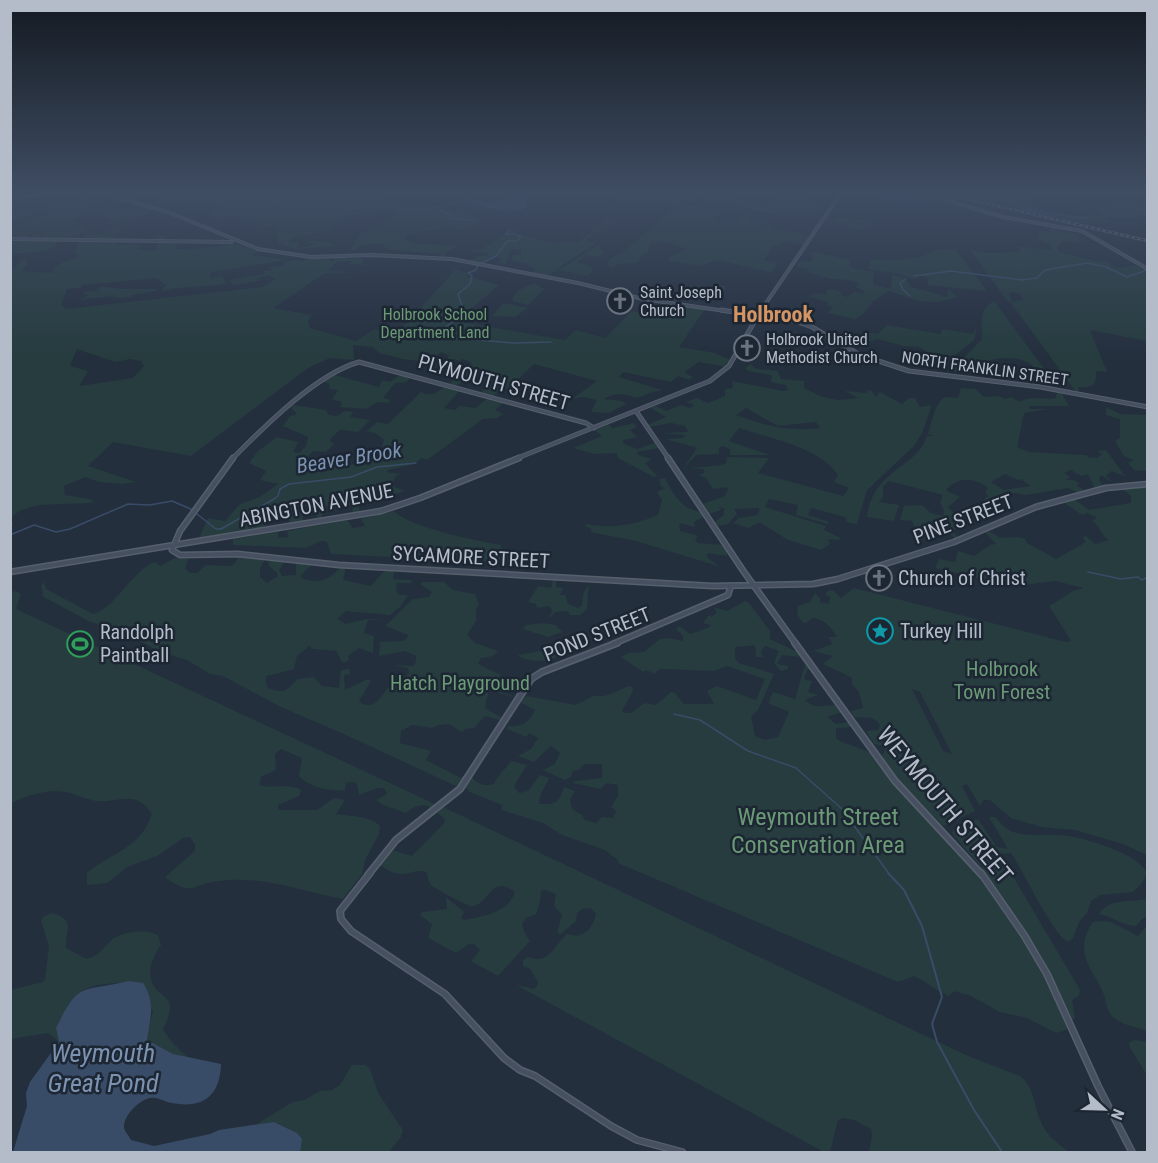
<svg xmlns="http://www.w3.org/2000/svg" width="1158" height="1163" viewBox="0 0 1158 1163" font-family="'Roboto Condensed',sans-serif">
  <rect width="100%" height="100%" fill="#242f3e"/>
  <path fill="#263c3f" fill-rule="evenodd" d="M153,193H385L382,198L390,202L436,208H447L444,210L483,218L467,230C452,228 417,229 404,237L411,243L458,246L446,252L444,257H441L442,254L390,250L381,244L361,245L356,250H350L360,235L397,213L387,209L375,211L369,215H355L340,219L325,231L294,237L287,242L298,243L297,248L314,245L309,242L311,241L334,243L333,246L295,249L278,243L276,226C252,228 262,223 244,218C226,213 227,224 206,212L219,206L215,202C193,198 171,209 150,202L163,197H142Z
    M632,193H731L740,195V199C755,202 764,206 776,196L775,193H810L805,198L824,202C816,215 807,214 793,213C787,213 784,215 778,216L694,195L693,197L697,200L696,202L680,201L678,203L723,211L714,220C724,224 741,222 746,212H749V221L757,219L773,226L772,228L810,236L804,245L783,241L779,246L774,245L764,260L778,263L772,273L717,260L701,266L668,261L672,255L688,249L664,242L650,244L648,252L641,256L638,263L617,264L613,268L607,265L608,261L618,254H621L676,207L625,198Z
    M962,193L999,197L1029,193L1032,195L1030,201L1043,211H1053L1074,216L1103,215L1099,210L1083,207L1088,204L1115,207L1103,203L1132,198L1141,203L1136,205L1147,208V216H1134L1136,218H1107L1109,221L1116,222L1080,223L981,200L975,195L974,198Z
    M90,195L89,198L97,200L99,205H89V208L111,207L130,213L146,207L152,209L150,211L153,212L117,224H106L113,220C104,214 83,212 74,221L80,222L77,225L86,227L85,229L87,231L66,239H58V235L44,239L45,235L39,236L36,239H32L34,236L30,235L23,239L16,236L11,238V226L53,212C38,207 25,219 11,223V212L49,209V197Z
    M837,217L870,221L871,227L854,231L842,224L824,221L826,219L834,220Z
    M607,218L622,222L611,221L586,240L596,243L547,276L531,274L536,269L528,266V264L512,261V256L521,254V249H511L506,264L497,263L502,259L497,257L483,263L470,261L478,256L489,255L487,253L471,251L474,249L481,250L511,230L517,231L515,233L552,243L578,242L602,225Z
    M1052,226L1061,232L1079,235V243L1062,241L1057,249L1059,252L1096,261L1112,262L1109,263L1110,265L1120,268L1134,265L1147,270V341L1090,330L1107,372L1096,371C1097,386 1092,388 1078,387L1079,392H1076L1011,303L1023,299C1021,292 1014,292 1008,293L1013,301L1008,302L970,250L990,253L1018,252L1020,249L1013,246L1051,250V244L1037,239L1040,231L1050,232Z
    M117,228L119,229L110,240L117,241L115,244L129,245L136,241L133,245H140L138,249L154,251L160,242L156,235L165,236V241H178L176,249H189L191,251L192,249L236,244L258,251L252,255L287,260L210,272V278L222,276L226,284C204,288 184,285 162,291V288L167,286L157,278L82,285L80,288L67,289L61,304L66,309L262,287L276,279L269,275L258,278L259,281L233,285L229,280L265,274L264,270L272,271L270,267L286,265L283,262L295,260L303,261L307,258H327L331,262L337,257L346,256V259H365L361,263L368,265L349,264L353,261L337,262L329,270L353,273H325L273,308L311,315L308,321L310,328L356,341L375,329L396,335L455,270L469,273L466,276L499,285L456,321L565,340L576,330L605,338L632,311L651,315L653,313L673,318L681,306L705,309L679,347L715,353L730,360L726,367L699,362L684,372L693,377L689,380L678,376L671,382L623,372L619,377L662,390L653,392L637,398C624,394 616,392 604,399L622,401L626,404L609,413L591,412L597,400L584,397L572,399L597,381L534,364L508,389H501L492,397L480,393L487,386L467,379L456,386L449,384L472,363L463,359L459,361L454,359L443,362L449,356L442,352L436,356V360L424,359L419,361L402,359L379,353L373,347L353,345L354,360L330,358L308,368L191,456L113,442L88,466L136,482L122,484L99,482L85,477L64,486L65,495L94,500L90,503L38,505L19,511L11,518L13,525L11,527V269L15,268L22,260H27V266L20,271L54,273L52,270C60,261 70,261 80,256L75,253L79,241L86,235H105L103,233ZM77,349L115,362L130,359L141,361L144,366L133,378L79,386L88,371L70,366Z
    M10,240L58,241L55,247C40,253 27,253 11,253Z
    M598,245L604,253L598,257L586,255L577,262L591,267L592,272L587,276L559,270Z
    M937,250H956L987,291L927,285L929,278L921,276L912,279L901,274L868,269L871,259C887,262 923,259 937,250Z
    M815,252L851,260L849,265L853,268L873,272L874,285L891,289L892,275L905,278L911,287L947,297L948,289L957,297L938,302L919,301L889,291L872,302L863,314L855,319L828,313L833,307L827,305L828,302L808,296L815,293L828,295L825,293L829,289L840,291L842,295L847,297L855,292L863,294L865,292L856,287L860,284C851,278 841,280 831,279C824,277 815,274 807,272L808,269L796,266L800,261L811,262L813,258L811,253Z
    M713,283L728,287L724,288L726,290L710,294L717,298L710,297L708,301L689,299V294L679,293L681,291L697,292L710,289Z
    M536,284L544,289L528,305L512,301C514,292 526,284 536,284Z
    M100,286L120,289H156L157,291L132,295L131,297L116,298L111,296L79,300L89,295L82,294L87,291L101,292L96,289H100Z
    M994,301L1051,378H1041C1034,357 1008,355 988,361C972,366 976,373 954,372L955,367L982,339C982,323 978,310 994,301Z
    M503,303H504L528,308L515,317L492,316Z
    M887,325L940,334L943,329L973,334L977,325L974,340L954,356L934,355L918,347L904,346L877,339L857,346L850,343L864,337L867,332L878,334Z
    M750,364L756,369L778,371L781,379L804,381V388L820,396L837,400L858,398L845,391L865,393L869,390L872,391L876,397L880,392L902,404L909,398H915L920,407L932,405L922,433L914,446L867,490L857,524L847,522L845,517L811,508L808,515L829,522L828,524L796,515L798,505L769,499L765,507L826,526L824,530L841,538L840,540L828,539L830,544L821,550L788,540L761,523H758L748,528L733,523L739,518L757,515L760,510L758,508L734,509L737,514L728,524L718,526L715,522L725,514L723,512L725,509L719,507L721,510L709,514L703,504L725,496L728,489L727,487L713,489L706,478L699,475L705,472L703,469L691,468L722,465L726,463L727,457L769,458L758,473L843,496L849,488L834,482L838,475C821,448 768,438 739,428L729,441L770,455H730V449L722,446L719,448V454L696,455L683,469L697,448L666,439L683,438L685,435L662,433L688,432L685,426L671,423L649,427L647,425L666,417L649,407L654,405L666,411L681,405L690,408L694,405L686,402L697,398L708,403L725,396V389L733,388L732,381L783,391L788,390L786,385L771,382L772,376C764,372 754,374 745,369ZM746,408L778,426L816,422L820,428C790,432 763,425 736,415Z
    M401,374L411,377L406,382L395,383L383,398L391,400L388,403L378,402L366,409L340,407L342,402L332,399L338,390L329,389L330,384L324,382L335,375L379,387L382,380L390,382Z
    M445,387L459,391L444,408L455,410L460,406L475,408L487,399L503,403L495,410L503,414L497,418L483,419L427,460L422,458L414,464L388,470L387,472L400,474L395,477L392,486L405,491L359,505L360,513L353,515L352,506L329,502L320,519H317L315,506H306L302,511L303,522L290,525L288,514L272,517L261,530L199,538L208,518L225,521L240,504L260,497L278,484L260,480L266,471L249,463L258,451L277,437L298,442L293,452L299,453L306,446L308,437L283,426L290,416L297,414L290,407L293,405L326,410L328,414C335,417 338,417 344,411L353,412L350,417L370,420L358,432L340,430L329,440L334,444L326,452L314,451L305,458L313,463L341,467L373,460L380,453L384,440L375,433L367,431L377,422L388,424L421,392C431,397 436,393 445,387Z
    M961,388L975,389L984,397L999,396L1005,399L1011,397L1020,402C1030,395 1043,400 1056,398L1057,392H1061L1069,406H1029L1030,409H1048L1024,413L1017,447L1029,452L1086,455L1090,458H1097L1102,454L1097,451L1106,450L1125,476L1111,471L1106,476L1114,483L1102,476H1099L1100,482L1105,487L1095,489L1088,474L1081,476L1071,470L1064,473L1070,477L1066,480H1074L1080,484L1076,485L1087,492L1081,494L1068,488L1026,495L1008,492C999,498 989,504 978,510L974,508L988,496L985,493L988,488C975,478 959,476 947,489V491L960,497L948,507L956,515L951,521L967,531L958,528L952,530L957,537L955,538C946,528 927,530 914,526L912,521L900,520L904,506L922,505L931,513L943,516L944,511L940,502L943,495L889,481L883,486V497L879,502L899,505L894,521L867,517C872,470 917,468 927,436H934L928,434C931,424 935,403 944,398C948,396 954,398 958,398ZM1005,474L1018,480L1021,479L1030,486L1004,490L991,482Z
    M1106,407L1120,414L1147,415V471L1134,470L1128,463L1134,460L1124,456L1115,441L1120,438V419L1106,415Z
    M634,423L637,427L630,430L637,437L623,440V443L637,449L655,443L658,448L637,452L638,455L652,459L645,463L657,476L654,477L618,458L617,453L594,454L573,448L602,436L595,430L608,424L613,428Z
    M665,478C672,492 684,513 702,511L705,516L694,522L695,527L679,523L680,531L698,536L695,540L698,543L722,545L727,551V556L707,553V557L718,566L636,541L590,532L592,529L585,526L586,524C612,529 634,525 658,515L662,500L657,492L665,488L661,487L659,479Z
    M1120,487H1144L1148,490L1147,855L1123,844L1075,830L1041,827L1011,818L990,800H983L980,806L967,784L962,786L975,811L943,826L896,777L882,756L885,750L883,746L874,744L866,731L878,730L880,726C874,714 866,719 854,717L851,711L863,708L859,692L852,684V678C842,672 833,669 823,664L833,656L814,651L832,644L829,637H837C831,627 824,619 813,618L806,623L802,622L797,614L798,606L810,602L815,593L820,598V602L829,604L830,597L825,594L829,590L834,591L841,598L854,588L1066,642L1071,641L1049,606L1073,591L1084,588L1055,581L1016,586L935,568L939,559L955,562L958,551L974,556L990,545L996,544L984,531L988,530L1000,538L1019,537L1025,539L1027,543L1056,559L1086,542L1083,539L1085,535L1095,544L1109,540C1100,535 1101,527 1092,521L1097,518L1088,513L1082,515L1063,502L1074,499L1089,510L1131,503V496ZM912,689L920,692L952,754L943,751Z
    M394,511C409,527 477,541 501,545L503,551L516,553V563L331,554L327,542L321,541L306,548L233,545V539L278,532V538L288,537L287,531L347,520L353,528L365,526L361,519Z
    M240,556L265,559L260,569V577L267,583L278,576L277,573L268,565L269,560L285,561L279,570L282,576L296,575V563H313L300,577C318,586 328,580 341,567H346L343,580L371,586L385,570L394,571L393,579L412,580L411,583H397L396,591L400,595H408L400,607L390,615L346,611L337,619L346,624L366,619H385L368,620L364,633L374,636L373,653L359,648L348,656L349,660L345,662H342L336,651L313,649L309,646L297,656L294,669L267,676L265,680L268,688C284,694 287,691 297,679L314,677L322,686L339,688L341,670L350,669V674L344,675L345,690L368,679L371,681L359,701C375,715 383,691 393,682L402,680L409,673L408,668L393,665L413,666L416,662V656L405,651L379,656L380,642L403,641L407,638L408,635L385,626L413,599L429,597L432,592L420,584L423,582H444L453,590L475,594L479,604L476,609V621L467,635L475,643L498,651L493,656L481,658L478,664L501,675L491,688L517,698L489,690L485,707L489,711L501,717L500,720L485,716L474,728L465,729L462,732L449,724L439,725L432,728L412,725L401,731L400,743L431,751L426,760L461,778L468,771L469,773L458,787L346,735L281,707L223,676L210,674L187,660L160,652L133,637L127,636L124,631L90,622L42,596L43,593L41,586L44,582L46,589L93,614C114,610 134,568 155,562L160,566L175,558L188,559L185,569L190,573H197L206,565L232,566Z
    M553,580H556V587L564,588L559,595H565L568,604L578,608L582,605C583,598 582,589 591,585C585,593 590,602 586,610L580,615H570L568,611L555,612L549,618L552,611L550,606L537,608L536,604L528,602L538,586L551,588Z
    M15,591L21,594L16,609L437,805L432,809C423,802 415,806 406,813L383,805L376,800L387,794L384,788H377L359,795L357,784L352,782L346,783L345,790C332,792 308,787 299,776L302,758L281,749L275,754L276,770L261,777L259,785C272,789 290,783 301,790L299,796L278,805V810H317L334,798L345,800L336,814C349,816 371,816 380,826L379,834L365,860L362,874L343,899C302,891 262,875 220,881C190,884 194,898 165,877L195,851V845L190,837L183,838L157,856L127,867L107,883L87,885V873C113,851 140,849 152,814C135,789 120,803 97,801C88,800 78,795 70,793C49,788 29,795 11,803L10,593Z
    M745,601L749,603L770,631V639L802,654L799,657L782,655L777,664L788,666V669L781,671L774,663L779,651L765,646L761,652L763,657H756L755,645L735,647V659L739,663L774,674L758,710L751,716L755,736L765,740L778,737L789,712L768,703L773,692L795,699L805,665H810L804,677L805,680L812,681L808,692L818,695L805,700C815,710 824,705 837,705L842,712L827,717L836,724L849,722L852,727L836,728V738L840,741L872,753L902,792L972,867L1031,951L1048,982L1068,1029L1056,1033L1027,1018L1000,1012L969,995L954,991L949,996C936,991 927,982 914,976L898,982L618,863L619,861L605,850L562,835L543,823L502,810V805L470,792L465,787L472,777C478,785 484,786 494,784C498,774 505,770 511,761L527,765L514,786L519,793L528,791L540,775L549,778L540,796L539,804C557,804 558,804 564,787L575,791L570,799L572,809L582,815L585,820L596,823L602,817L613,818L616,811L611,807L618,796V785L606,783L601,789L572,783L575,781L602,778V764H584L579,770L573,771L571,777L565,780L543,770L555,764L560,753L551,746L534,762L518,756L531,749L538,738L529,733L526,737L507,729L508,726C522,727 529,723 535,710L520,702L526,696L576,705L593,696H605L629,686L632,687L633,691L622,711L624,713H631L644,703L656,705L671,692L675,693L684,704H714L707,691L717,686L756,700L765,679L727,666L714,671L663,669L658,670L655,674L646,670L643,672L621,657L629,653L644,652L660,639L667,638L683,641V636L676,629L679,626L690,634L710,627L711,625L703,623L709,615L712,617L717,612L713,607L727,611Z
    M543,623L556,625L562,632L548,637L523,629L526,625Z
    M563,647L567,649C557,662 530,665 518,655Z
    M443,807L968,1056L1020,1076C1035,1088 1033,1103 1040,1120C1045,1134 1057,1143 1069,1152H869L872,1135L871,1129L854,1120L843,1118L838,1120L830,1152H824L516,985L534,989L537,986L538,982L530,969L523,966V960L528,957C549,965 554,946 567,934C583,939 592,930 596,914L591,908L582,909L577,913L576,921L561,934L557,933L562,915L554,906L556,894L546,890L541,891L540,902L536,914L526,918L522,924L524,932L530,941L498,976L471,961L480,950L474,944H469L456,953L428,938L432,924L420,915L422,912L447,909L446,897L464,912L461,918L464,920C483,916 508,913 515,892C490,873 491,905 471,906C467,906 437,889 432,886C428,883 428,878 427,873C411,865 407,885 380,865L392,850L412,856L444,823L445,819L437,813Z
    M989,817H995C999,821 1004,827 1009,830C1026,839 1050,833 1069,836C1090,840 1137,853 1147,873L1142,883L1133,892L1100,895L1091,901L1087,913L1079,922L1073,938L1068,942C1054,936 1023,871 1011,853L1000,854L1080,990L1079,995L1072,1000L1075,1018L1072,1021L1042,957L982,868L952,833L954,829L978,819L997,847L1008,849Z
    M1147,899V917L1142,919L1136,926C1126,927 1111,916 1099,914C1110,897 1130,903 1147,899Z
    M53,913C77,922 65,928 66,948L86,959C101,956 104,944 116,937C128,931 146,929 158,935L161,945C152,957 145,976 156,989C161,995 170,998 170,1007C170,1015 166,1023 163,1030L172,1042L188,1058L173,1054L146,1040L153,1011L128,981C117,984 105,983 94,986C74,991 65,1011 56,1028L59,1042L48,1033L11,1039L10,990L43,982L45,979L49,946L41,921L44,916Z
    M1103,921L1111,922L1138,936L1147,925V1031C1136,1027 1122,1025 1113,1017C1106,1011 1107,1003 1104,995C1093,968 1072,953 1093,922Z
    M1134,1040L1147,1042V1075L1130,1048L1129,1043Z
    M352,1065H365L370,1069L378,1093L403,1130L401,1137L389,1152H300L297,1133L274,1122L253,1126L293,1102L304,1100L320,1091L332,1090L340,1085Z"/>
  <path fill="#394c67" d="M482,193H518L527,198V207C512,218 490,206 473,205L481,203H471V200L461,202L469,199L484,201V203L499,201L505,197Z
    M869,193H913L926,198L923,203L879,199Z
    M128,981L143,983C156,1002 150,1019 147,1040L173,1054L221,1064C220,1096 203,1109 172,1103C164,1102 159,1097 150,1098C139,1100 123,1116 124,1128C125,1132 129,1136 131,1140L154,1146L210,1134L219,1130L274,1122L297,1133L302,1139L300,1152H13L27,1106L26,1093L30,1082L59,1042L56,1028C80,979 82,993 128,981Z"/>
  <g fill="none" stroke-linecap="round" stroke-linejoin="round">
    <path stroke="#394c67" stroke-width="1.5" d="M172,193H201
      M220,193L228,196L263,198
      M266,193L265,198L280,204L321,207L354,208L385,203L414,210L445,206
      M616,193C636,201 664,199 685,193
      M716,193L757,209L771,211
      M964,193H973
      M148,196L169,193
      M983,196L980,199L1004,200L1025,205L1020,208L1051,215
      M1025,204L1026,193
      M448,205L462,202
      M609,208L630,193
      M440,210L451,215L449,218L477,221
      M1053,215L1091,218
      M1134,216L1129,214L1139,209L1148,211
      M482,263L496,256L507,241H517L521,237L516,234H505L510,230
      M478,265L476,270L468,273L472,276L470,284L458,294L463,309L449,325L439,331L443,337L514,343L551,342
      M914,276L951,271L1022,280L1037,278L1045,270L1087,263L1106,267L1127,277L1147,270
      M906,279L900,283L903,290L910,296
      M197,514L216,529H221L274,499L278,496L280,489L289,484L351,477L377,467L416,463
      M10,535L34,525L56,532L70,529L128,504L150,505L172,501L193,510
      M1088,572L1121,579L1138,577L1142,580L1148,577
      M674,714L700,720L748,751L796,768L841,808L890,875"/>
    <path stroke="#394c67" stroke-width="2" d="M888,873L904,890L922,926L942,997L932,1024L937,1042L974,1110L1002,1152"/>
    <g stroke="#565f6c" stroke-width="4">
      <path id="secondary-far4" d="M100,193L168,212L258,249L311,257L373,255L452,259L578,283L643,299L732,312
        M922,193L1003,217L1082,231L1148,269
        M10,197L74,193
        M10,239L232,242
        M760,312L841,193"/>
    </g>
    <g stroke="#565f6c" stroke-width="5">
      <path id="secondary-far3" d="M721,310L795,321L812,327L860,355L909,371L1040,387L1148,407
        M636,411L669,459
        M232,459C263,428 316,374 359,362L586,423L594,428
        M515,459L710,381L729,366L761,310"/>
    </g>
    <g stroke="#565f6c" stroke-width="7">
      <path id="secondary-far2" d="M233,458L180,531L172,550L180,555L238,554L339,565L713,586L813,584L838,579L954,542L1036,507L1106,488L1148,484
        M668,458L744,572L796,644
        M10,572L381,511L420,498L519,458
        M613,644L728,595L731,586"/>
    </g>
    <g stroke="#565f6c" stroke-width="8">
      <path id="secondary-far1" d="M795,643L895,781L982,875
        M368,875L396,840L460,789L531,679L542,672L617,643"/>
    </g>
    <g stroke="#565f6c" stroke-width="8">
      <path id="secondary" d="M370,873L340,911L341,919L351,931L445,994L504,1058L520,1070L535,1076L611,1126L637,1140L682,1152
        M981,873L1024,935L1047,974L1098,1086L1132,1152"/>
    </g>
    <use href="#secondary-far4" stroke="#465061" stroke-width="2"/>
    <use href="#secondary-far3" stroke="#465061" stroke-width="3"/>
    <use href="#secondary-far2" stroke="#465061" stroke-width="4"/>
    <use href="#secondary-far1" stroke="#465061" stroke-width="4.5"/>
    <use href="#secondary" stroke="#465061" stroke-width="5"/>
    <g stroke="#5a6575" stroke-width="3">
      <path id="rail" d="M942,193L1148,241"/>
    </g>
    <use href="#rail" stroke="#1d2633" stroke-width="1.5" stroke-dasharray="3" stroke-linecap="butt"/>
  </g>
  <linearGradient id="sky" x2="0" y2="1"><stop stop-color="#141a22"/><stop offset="0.54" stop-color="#3f4d63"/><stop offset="1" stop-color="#3f4d63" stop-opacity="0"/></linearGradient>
  <rect width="1158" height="356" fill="url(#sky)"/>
  <defs>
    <g id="church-ring" transform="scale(1.35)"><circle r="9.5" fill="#1d2633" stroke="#6b7280" stroke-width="1.5"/><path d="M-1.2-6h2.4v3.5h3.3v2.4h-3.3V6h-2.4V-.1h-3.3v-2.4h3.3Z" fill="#6b7280"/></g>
    <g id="sight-ring" transform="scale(1.35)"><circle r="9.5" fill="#1d2633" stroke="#0f9aa8" stroke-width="1.5"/><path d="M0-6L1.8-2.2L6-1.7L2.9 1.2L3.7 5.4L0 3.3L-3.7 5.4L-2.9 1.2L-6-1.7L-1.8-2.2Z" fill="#0f9aa8"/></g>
    <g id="stadium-ring" transform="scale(1.35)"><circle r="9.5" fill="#1d2633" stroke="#2e9e5b" stroke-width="1.5"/><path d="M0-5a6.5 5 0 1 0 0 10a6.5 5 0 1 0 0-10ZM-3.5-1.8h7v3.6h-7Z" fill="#2e9e5b"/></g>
  </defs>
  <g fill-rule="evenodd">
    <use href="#church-ring" x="620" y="301"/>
    <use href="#church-ring" x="747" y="348"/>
    <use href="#church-ring" x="879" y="578"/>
    <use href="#sight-ring" x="880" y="631"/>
    <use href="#stadium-ring" x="80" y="644"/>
  </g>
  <g text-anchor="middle" stroke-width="5" stroke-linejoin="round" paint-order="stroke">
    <g font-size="16" fill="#b4bcc9" stroke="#1d2633" text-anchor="start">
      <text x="640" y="298">Saint Joseph<tspan x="640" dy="18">Church</tspan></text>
      <text x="766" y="345">Holbrook United<tspan x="766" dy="18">Methodist Church</tspan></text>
    </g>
    <g font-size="16" fill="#6b9a76" stroke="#1d2633">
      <text x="435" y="320">Holbrook School<tspan x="435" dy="18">Department Land</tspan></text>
    </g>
    <g font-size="16" fill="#b4bcc9" stroke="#1d2633">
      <text transform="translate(985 368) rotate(8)" y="6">NORTH FRANKLIN STREET</text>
    </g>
    <g font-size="20" fill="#b4bcc9" stroke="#1d2633">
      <text transform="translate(494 382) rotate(16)" y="7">PLYMOUTH STREET</text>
      <text transform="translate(316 505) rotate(-11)" y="7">ABINGTON AVENUE</text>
      <text transform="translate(963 519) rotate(-21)" y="7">PINE STREET</text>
      <text transform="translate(471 557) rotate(3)" y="7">SYCAMORE STREET</text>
      <text transform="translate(597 634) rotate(-22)" y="7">POND STREET</text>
    </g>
    <g font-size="20" fill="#b4bcc9" stroke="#1d2633" text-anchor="start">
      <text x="898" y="585">Church of Christ</text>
      <text x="900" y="638">Turkey Hill</text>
      <text x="100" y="639">Randolph<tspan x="100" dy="23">Paintball</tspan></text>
    </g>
    <g font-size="20" fill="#6b9a76" stroke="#1d2633">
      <text x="1002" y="676">Holbrook<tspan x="1002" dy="23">Town Forest</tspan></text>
      <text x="460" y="690">Hatch Playground</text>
    </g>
    <g font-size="21" font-style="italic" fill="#7c92b1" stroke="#1d2633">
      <text transform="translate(349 458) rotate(-9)" y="7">Beaver Brook</text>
    </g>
    <g font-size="22" font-weight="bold" fill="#d59563" stroke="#1d2633">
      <text x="773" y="322">Holbrook</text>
    </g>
    <g font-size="24" fill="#b4bcc9" stroke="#1d2633">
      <text transform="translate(945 805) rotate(50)" y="8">WEYMOUTH STREET</text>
    </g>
    <g font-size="24" fill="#6b9a76" stroke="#1d2633">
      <text x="818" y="825">Weymouth Street<tspan x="818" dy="28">Conservation Area</tspan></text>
    </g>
    <g font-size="26" font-style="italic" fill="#7c92b1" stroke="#1d2633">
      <text x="103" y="1062">Weymouth<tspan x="103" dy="30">Great Pond</tspan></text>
    </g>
  </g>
  <rect width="1158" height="1163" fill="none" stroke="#b4bcc9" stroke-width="24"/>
  <g transform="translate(1104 1109) rotate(112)" stroke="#1d2633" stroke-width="4.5" paint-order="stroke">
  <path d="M0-4.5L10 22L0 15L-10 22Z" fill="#b4bcc9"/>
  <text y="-9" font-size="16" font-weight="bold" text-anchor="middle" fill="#b4bcc9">N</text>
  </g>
</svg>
